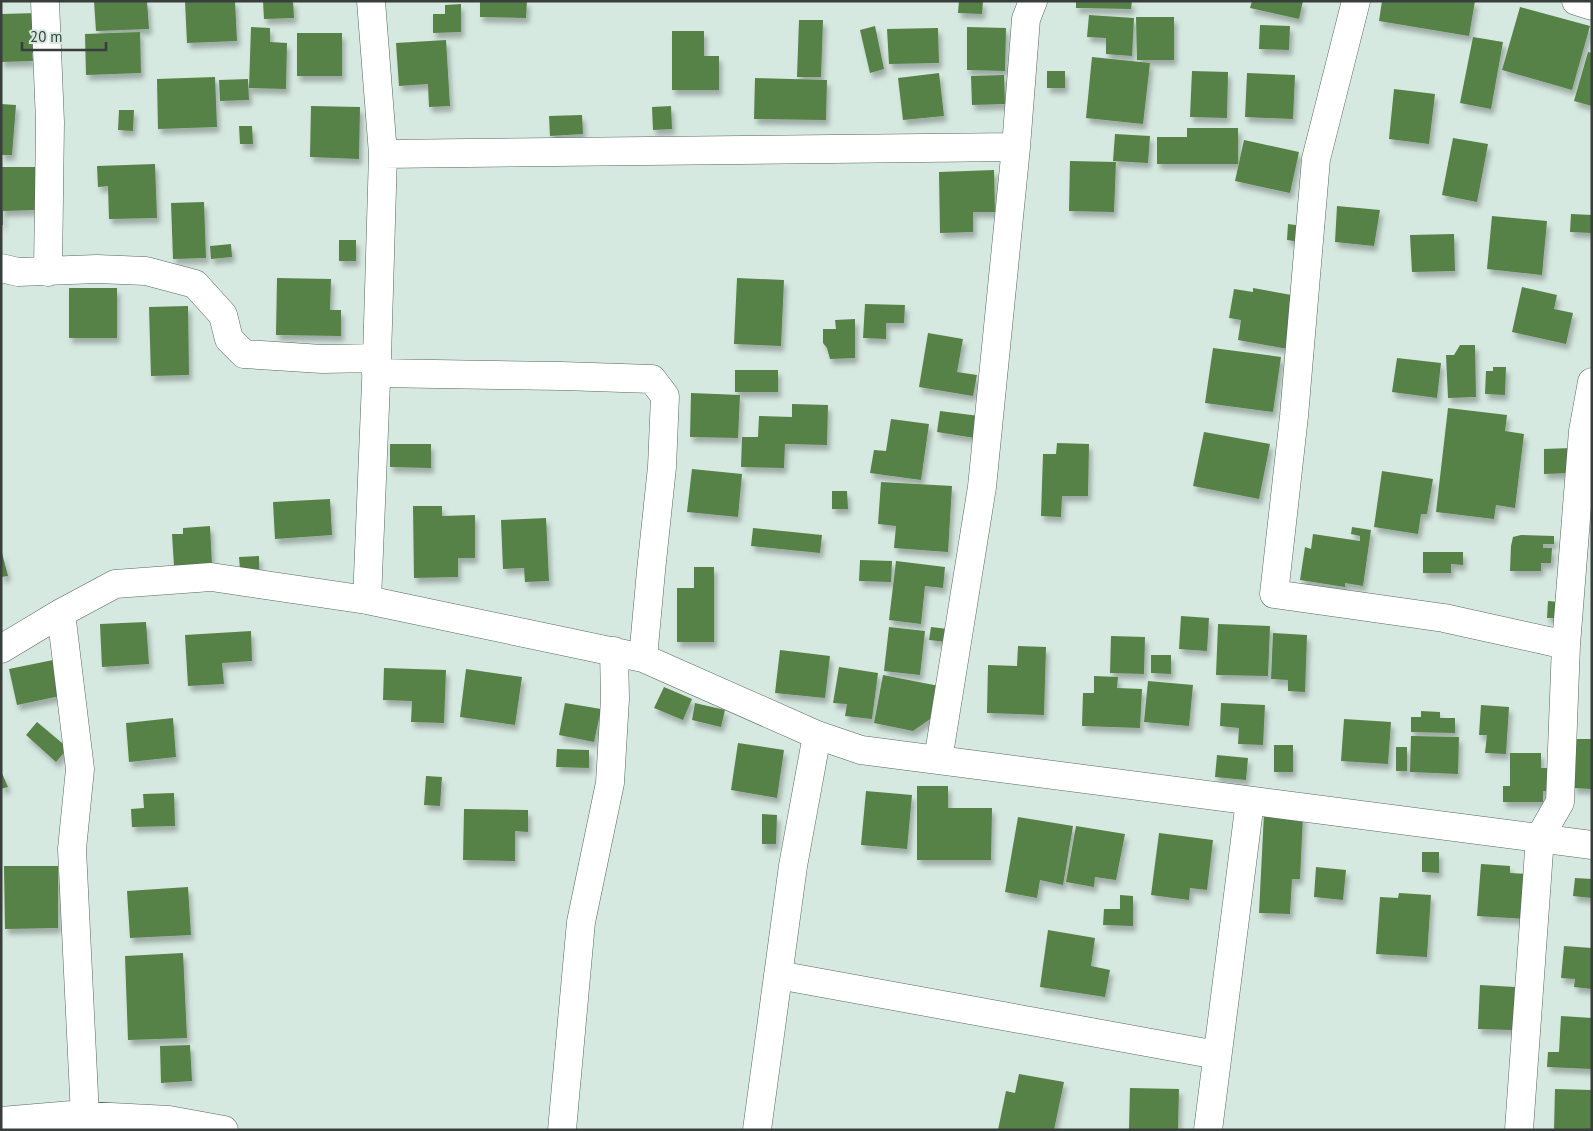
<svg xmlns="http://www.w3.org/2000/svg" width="1593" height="1131" viewBox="0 0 1593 1131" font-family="'PT Sans',sans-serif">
  <defs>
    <filter id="shadow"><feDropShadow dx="3" dy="5.5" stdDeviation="2.5" flood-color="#0004"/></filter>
  </defs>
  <rect width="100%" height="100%" fill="#d6e9e0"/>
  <path fill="#578147" filter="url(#shadow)" d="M94,1H147L149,29L96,31Z
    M185,1H235L237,41L187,43Z
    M263,1H293L294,18L264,19Z
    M480,1H527L526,18L480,17Z
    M959,1H983L982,14L958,13Z
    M1076,1H1132L1131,9L1076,8Z
    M1252,1H1303L1299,19L1250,8Z
    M1382,1H1475L1469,36L1379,21Z
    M461,4V32L433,33V14H445V5Z
    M1520,7L1590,26L1572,90L1502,70Z
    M38,13L39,53H32L33,61L1,62V14Z
    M1089,15L1134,18L1132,56L1106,54V38L1087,37Z
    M1136,17H1174V60H1137Z
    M799,20H823L821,77H797Z
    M1260,25L1290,26L1289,50L1259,49Z
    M875,26L884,69L870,73L860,30Z
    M251,27L270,28V42L287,43L286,89L249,88Z
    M967,27L1006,28L1005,71L967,70Z
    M938,28L939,63L889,64L887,29Z
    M672,31H704V56H719V90H672Z
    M140,32L141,73L86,75L85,34Z
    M297,33H342V76H297Z
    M1473,37L1503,42L1491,109L1460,103Z
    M446,40L450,106L429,107L428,84L399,86L396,43Z
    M1588,52L1592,53V106L1574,101Z
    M1092,57L1150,63L1143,124L1086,118Z
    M1047,71H1065V88H1047Z
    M1192,71L1228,72L1227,118L1190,117Z
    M939,73L944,116L903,120L898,78Z
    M1247,73L1295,75L1293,119L1245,117Z
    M1004,75L1005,104L972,105L971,76Z
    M215,77L217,127L158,129L157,79Z
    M755,78L827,80L826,120L754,119Z
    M248,79L249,100L220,101L219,80Z
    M1394,89L1435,94L1429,144L1389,139Z
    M1,104L16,105L12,155H1Z
    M311,106L360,107L359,159L310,157Z
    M671,106L672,129L653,130L652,107Z
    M119,110H134L133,131L118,130Z
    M582,115L583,134L550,136L549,116Z
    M239,126H252L253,144H240Z
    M1187,128H1238V164H1157V137H1187Z
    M1115,134L1150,136L1148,163L1113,161Z
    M1453,138L1488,144L1477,202L1442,195Z
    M1244,140L1299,152L1290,193L1235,181Z
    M1070,161L1116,162L1114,212L1069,211Z
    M155,164L157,218L109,219L108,186L98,187L97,166Z
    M1,167H35L36,210L3,211V225H1Z
    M994,170L995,212H973V232L940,233L939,172Z
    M204,202L206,258L173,259L171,203Z
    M1337,206L1380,210L1374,246L1335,242Z
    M1571,214L1592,215V233L1570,232Z
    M1492,216L1547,221L1542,275L1487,269Z
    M1288,224L1302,226L1300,242L1287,240Z
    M1454,234L1455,271L1412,272L1410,235Z
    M339,240H356V261H339Z
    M231,244L232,257L211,259L210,246Z
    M277,278L331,279L330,310H341V336L276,335Z
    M737,278L784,280L781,346L734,344Z
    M1522,287L1557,295L1554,309L1573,313L1566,344L1512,332Z
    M69,288H117V338H69Z
    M1253,288L1297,296L1288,349L1238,340L1241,320L1229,318L1234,289L1253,292Z
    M865,304L905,305L904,323H886V339L863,338Z
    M188,306L189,375L151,376L149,307Z
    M855,319V358L830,359L827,348L823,343V329H836L835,320Z
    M928,333L963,339L957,372L977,375L973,396L919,387Z
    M1460,345H1475L1476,397L1448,398L1446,355H1454Z
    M1213,348L1281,357L1273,412L1205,403Z
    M1397,358L1441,363L1437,398L1392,392Z
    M1493,367H1506L1505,395L1485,394L1486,371H1493Z
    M735,370H778V392H735Z
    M691,393L740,395L738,438L690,437Z
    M792,404L828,405L827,445L785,444L784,468L741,467L742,437H758L759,416L792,417Z
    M1448,408L1507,415L1505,431L1524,434L1515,508L1496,505L1494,519L1436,512Z
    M940,411L979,416L975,438L937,432Z
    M891,419L929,424L921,480L870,473L874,450L886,451Z
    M1204,432L1270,444L1259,499L1193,486Z
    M1057,443L1089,444L1088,496H1062L1061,517L1041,516L1043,454H1056Z
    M390,444H431V468L390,467Z
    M1571,448V473L1544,474V449Z
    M692,469L742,474L738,517L687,512Z
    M1382,471L1433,479L1427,514H1421L1418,534L1374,527Z
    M881,482L952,486L948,552L894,548L896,526L878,524Z
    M832,491H847L848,509H832Z
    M330,499L332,535L275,539L273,502Z
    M413,506H442V516L475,515V558H458V577L414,578Z
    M546,518L549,581L525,582L524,568L503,569L501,520Z
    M210,526L212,565L174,566L172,534H183V528Z
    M1352,527L1371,530L1363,586L1345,583V587L1300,580L1305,547L1311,549L1313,534L1360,541V536L1351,534Z
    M753,528L822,535L820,553L751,546Z
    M1521,535L1554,536V544H1543V548H1552L1551,563H1541V571H1510L1511,546L1513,537Z
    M1,549L8,576L1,577Z
    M1423,552H1463V565L1451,564V573H1423Z
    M259,556V569H240L239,557Z
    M860,560L892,561L891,582L859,581Z
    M896,561L945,567L943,588L925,586L921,624L889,620Z
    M694,567H714V642H677V588H694Z
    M1548,601L1559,602L1558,618H1547Z
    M1181,616L1209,618L1207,651L1179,649Z
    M146,622L149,664L102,667L100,624Z
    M1218,624L1270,626L1268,676L1216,675Z
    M889,627L925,631L920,675L884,671Z
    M931,627L948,629L947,642L929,640Z
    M251,631L252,661L222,663L224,684L188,686L185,635Z
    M1273,633L1307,635L1305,692L1288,691V680L1271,679Z
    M1111,636L1145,637L1144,674L1110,673Z
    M1018,646L1046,647L1044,715L987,713L988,665L1017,666Z
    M780,650L830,656L825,698L775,693Z
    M1151,655H1171V674L1151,673Z
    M53,660L60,696L17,705L9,669Z
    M839,667L878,673L872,719L845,716L847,704L833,703Z
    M384,668L446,670L444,723L411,722L412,701L383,700Z
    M466,669L522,677L515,725L460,717Z
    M883,675L939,686L933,717L913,731L874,723Z
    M1094,676L1118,677L1117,688L1142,689L1140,728L1082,726L1083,693H1094Z
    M1148,681L1193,685L1189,726L1144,722Z
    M664,687L692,699L683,720L654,708Z
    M565,703L601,709L594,742L559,735Z
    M695,703L725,710L721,727L692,720Z
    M1221,703L1265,705L1263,745L1238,744L1239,728L1220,726Z
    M1481,705L1509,707L1506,754L1485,753L1487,735H1479Z
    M1421,711L1440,712V718H1455V733L1411,732V717H1421Z
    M173,718L176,757L129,762L126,723Z
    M1344,719L1391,722L1388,764L1341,761Z
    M37,722L68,748L56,762L26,735Z
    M1411,736L1459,737L1458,774L1410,772Z
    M1575,739H1592V789L1573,788Z
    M738,743L784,750L777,798L731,790Z
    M1274,745H1293V772H1274Z
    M1396,747H1407V771H1396Z
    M557,749L589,750V768L556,767Z
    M1510,753H1541V768H1553V791H1543V802H1503V786H1510Z
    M1217,755L1248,758L1246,780L1215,777Z
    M1,771L8,787L1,789Z
    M426,776L442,777L440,806L424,805Z
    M917,786H948V808H992L991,860H917Z
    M866,791L912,795L907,849L861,845Z
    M174,793L175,826L132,827L131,809L144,808L143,794Z
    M464,809L528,810V832L515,831V861L463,860Z
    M1264,813L1303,815L1300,879H1292L1290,914L1259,913Z
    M762,814L777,815L776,844H762Z
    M1018,817L1073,826L1063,885L1040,880L1037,898L1005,892Z
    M1076,826L1125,834L1116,880L1095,877L1094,887L1066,882Z
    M1159,833L1213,840L1207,890L1190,888L1189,900L1151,895Z
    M1422,852H1439V873L1422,872Z
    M1481,864L1510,866V873L1528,874L1526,919L1477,916Z
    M4,866H58V928L5,929Z
    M1316,867L1346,870L1343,900L1314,897Z
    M1575,878L1592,879V898L1573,896Z
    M188,887L191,935L130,938L127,891Z
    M1399,893L1431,895L1427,957L1376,954L1380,897L1398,898Z
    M1120,895L1133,896V926L1103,925L1104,909H1120Z
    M1048,930L1095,938L1091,966L1110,970L1105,997L1040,987Z
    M1564,946L1592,948V989L1574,987L1575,979L1561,978Z
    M183,953L187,1038L128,1040L125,956Z
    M1480,985L1515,987L1513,1030L1478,1029Z
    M1561,1016L1592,1018V1069L1547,1067L1548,1052H1559Z
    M190,1045L192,1081L161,1083L160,1046Z
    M1019,1074L1064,1082L1054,1130H998L1006,1091L1015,1093Z
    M1130,1088L1179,1089L1178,1130H1129Z
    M1555,1089L1592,1090V1130H1554Z"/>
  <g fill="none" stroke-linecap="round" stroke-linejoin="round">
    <g stroke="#56665f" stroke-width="29">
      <path id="minor" d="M45,1L50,122L48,272
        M1356,1L1316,159L1294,416L1274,594L1444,618L1566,645
        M1576,1L1592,6
        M383,154L1016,147
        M1,268L18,272L97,269L146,271L195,284L223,315L229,339L244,354L322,359L377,358
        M376,373L562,376L652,379L665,396L662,467L651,571L643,658
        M367,600L377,358L383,154L371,1
        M61,613L80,769L72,849L85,1116
        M1,649L61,613L115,584L211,577L367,600L643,658L817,735L861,750L1592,845
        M938,760L982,487L1016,147L1026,19L1033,1
        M778,975L1217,1055
        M1,1121L72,1115L169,1120L224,1130
        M562,1130L581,922L610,783L615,699L614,651
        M757,1130L793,866L817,735
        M1208,1130L1250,801
        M1519,1130L1540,837L1560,802L1566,645L1583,431L1592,382"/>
    </g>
    <use href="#minor" stroke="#fff" stroke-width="28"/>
  </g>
  <rect width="1593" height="1131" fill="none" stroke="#373e3b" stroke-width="5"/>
  <path d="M22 42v8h84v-8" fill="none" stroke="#373e3b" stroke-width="2.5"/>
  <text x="30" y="42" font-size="15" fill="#373e3b" stroke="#d6e9e0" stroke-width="4" paint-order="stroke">20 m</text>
</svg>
